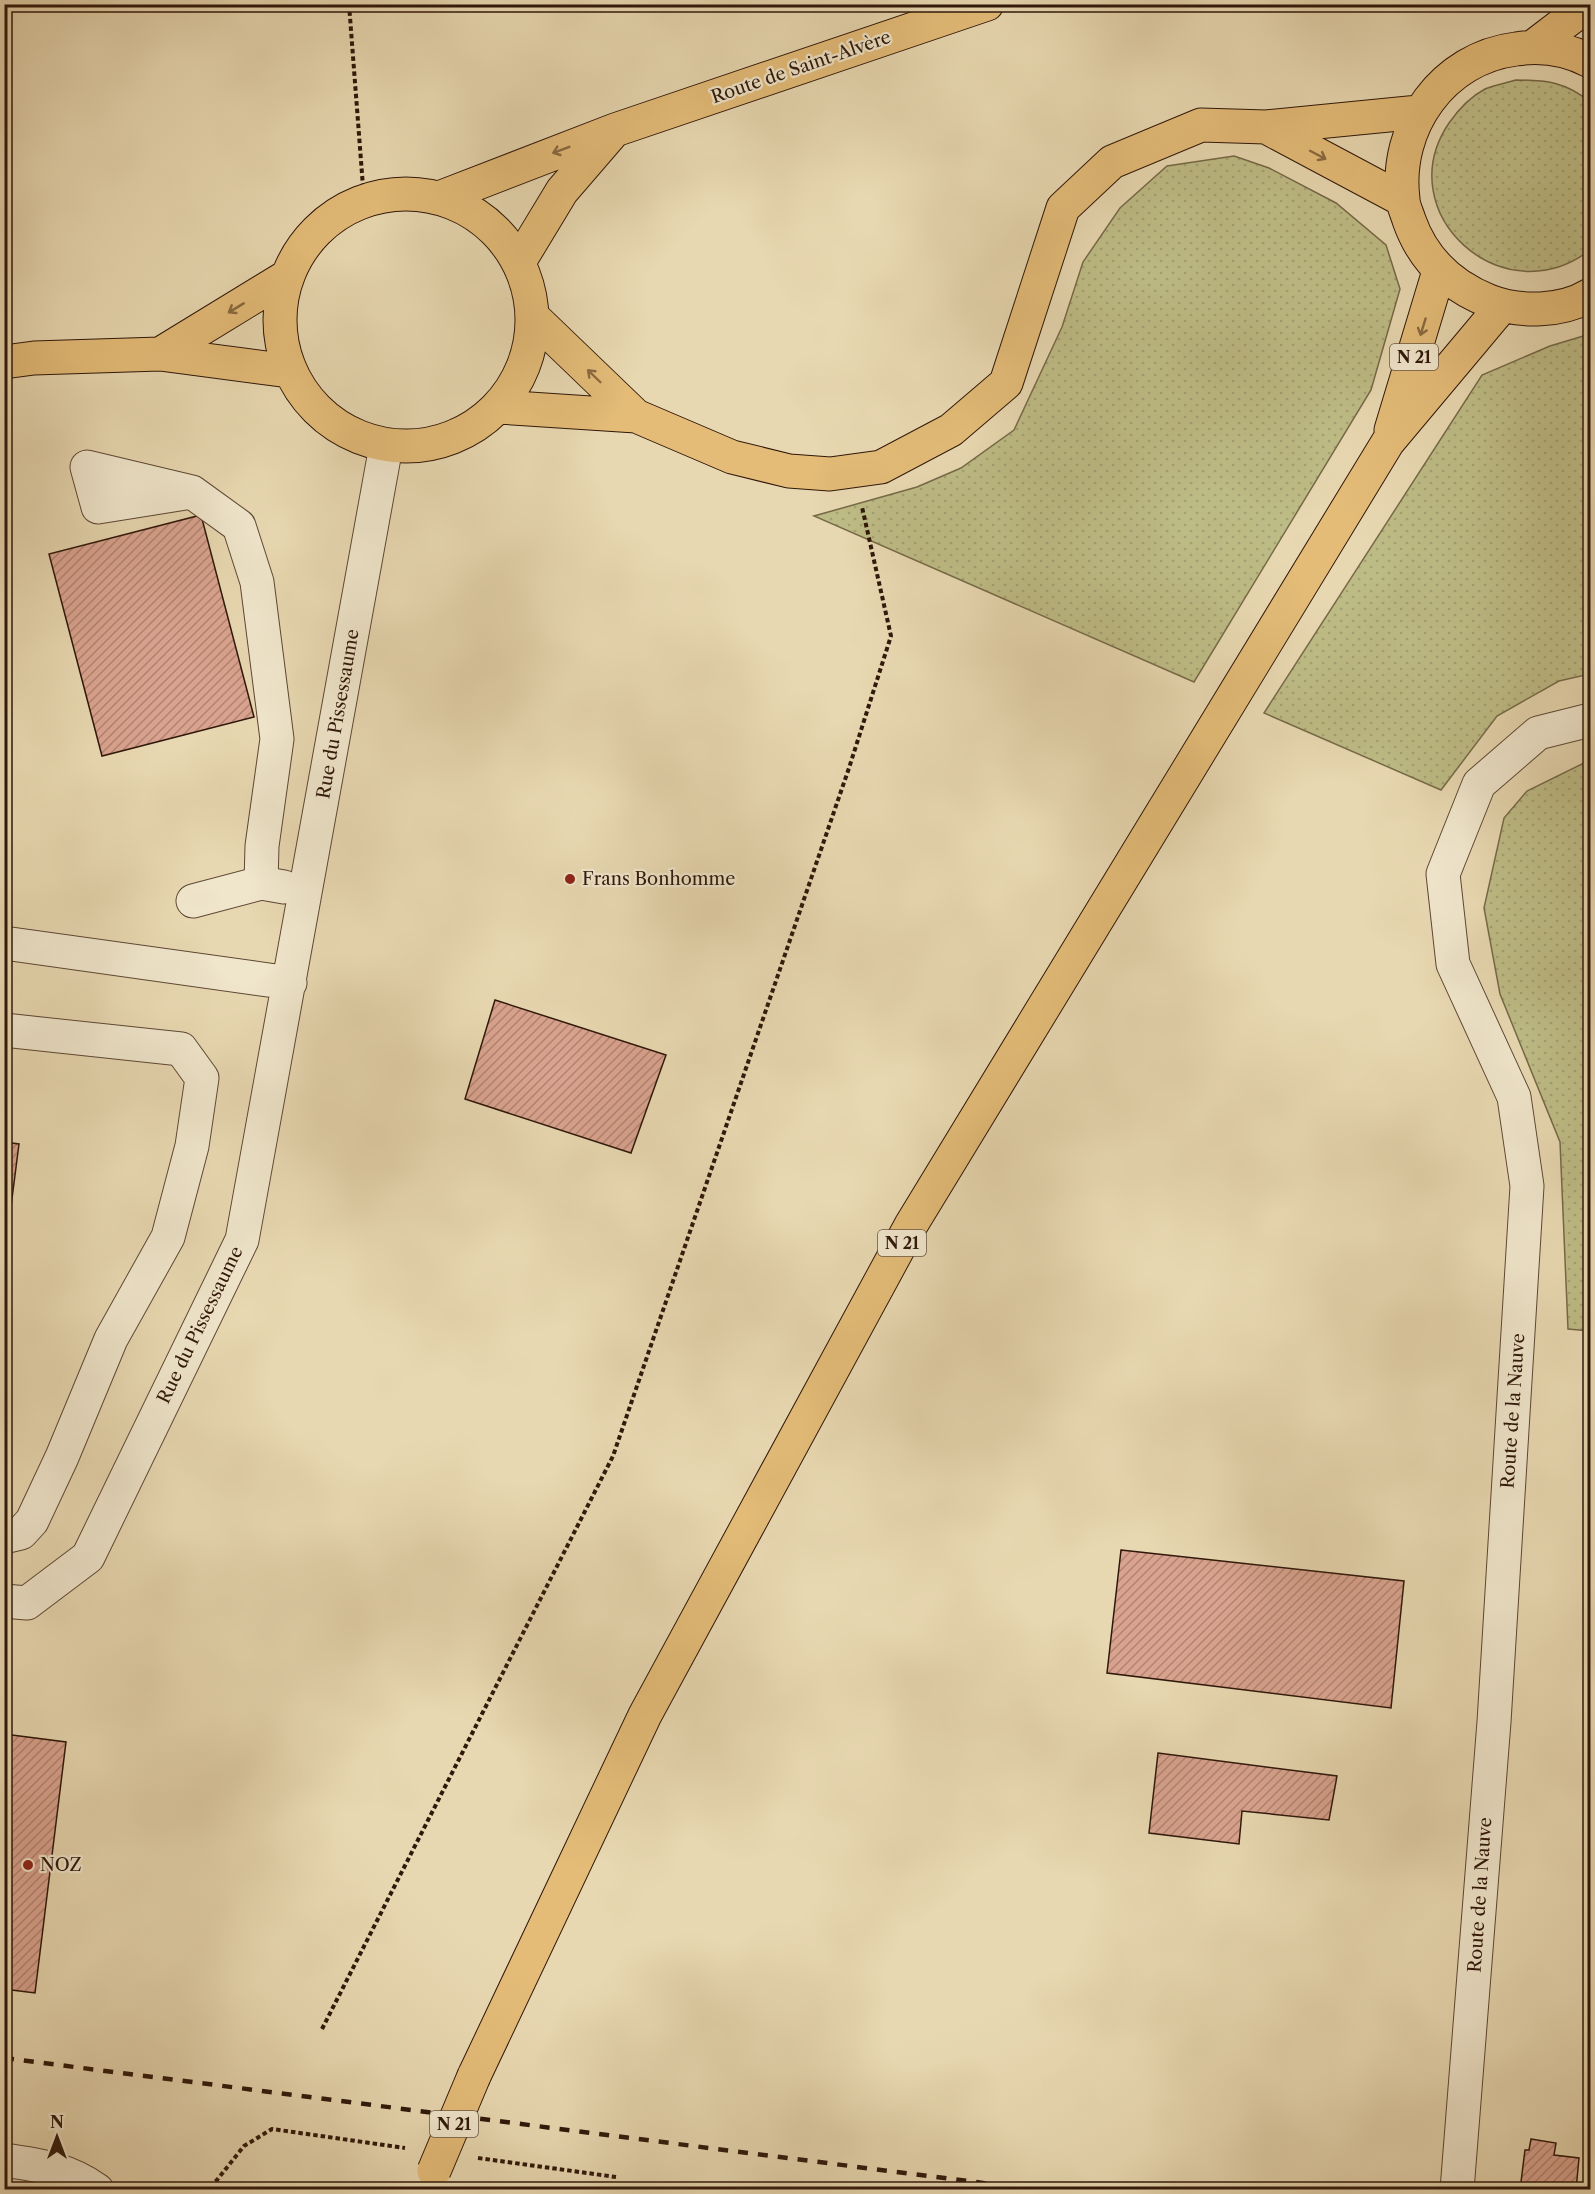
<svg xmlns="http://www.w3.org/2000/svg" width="1595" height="2194" viewBox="0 0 1595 2194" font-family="'Libre Caslon Text',serif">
  <defs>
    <pattern id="grass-dots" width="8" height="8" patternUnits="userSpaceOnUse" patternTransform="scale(1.5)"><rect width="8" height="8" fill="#bebc86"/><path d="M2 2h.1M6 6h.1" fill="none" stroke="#a4a172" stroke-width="1.8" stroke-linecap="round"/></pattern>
    <pattern id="building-hatch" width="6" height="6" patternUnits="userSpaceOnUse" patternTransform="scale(1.5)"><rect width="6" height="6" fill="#daa38f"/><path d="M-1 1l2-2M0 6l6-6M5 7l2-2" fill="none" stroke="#b18473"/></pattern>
  </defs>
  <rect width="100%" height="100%" fill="#e8d8b1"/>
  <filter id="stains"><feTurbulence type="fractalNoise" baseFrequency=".00333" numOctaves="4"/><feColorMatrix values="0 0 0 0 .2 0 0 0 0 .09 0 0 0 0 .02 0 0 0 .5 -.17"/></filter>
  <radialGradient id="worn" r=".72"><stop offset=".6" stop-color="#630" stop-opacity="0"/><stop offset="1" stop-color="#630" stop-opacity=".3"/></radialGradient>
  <path fill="url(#grass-dots)" stroke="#766a48" stroke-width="1.5" d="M1516,80C1546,80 1566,82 1590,102V250C1503,317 1388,213 1449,123C1458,110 1470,97 1485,89C1494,85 1506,83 1516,80Z
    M1234,156L1269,168L1336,203L1386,245L1400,289L1371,390L1194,682L814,516L917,487L961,468L1014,430L1062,327L1083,262L1120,208L1167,166Z
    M1590,334V674L1559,681L1497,716L1441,790L1264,713L1482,375L1550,346Z
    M1590,760V1331L1568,1329L1560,1142L1500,994L1484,908L1504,818L1527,791Z"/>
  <path fill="url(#building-hatch)" stroke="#2f170a" stroke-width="1.5" d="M201,515L254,717L102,756L49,554Z
    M495,1000L666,1055L631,1153L465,1099Z
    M4,1142L19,1144L4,1261Z
    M1121,1550L1404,1581L1391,1708L1107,1673Z
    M4,1734L66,1742L35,1993L4,1989Z
    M1158,1753L1337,1776L1329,1820L1242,1811L1239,1844L1149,1833Z
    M1531,2139L1556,2143L1554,2155L1579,2158L1576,2190H1520L1525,2150H1529Z"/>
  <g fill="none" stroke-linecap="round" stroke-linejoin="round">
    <g stroke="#5d4734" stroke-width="35">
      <path id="minor" d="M192,492L98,507L87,467L192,492L239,526L257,582L277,739L262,846L261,883
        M193,901L261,883L284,887
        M4,943L290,983
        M4,1030L181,1049L202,1078L192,1146L168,1237L111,1339L62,1457L32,1521L21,1533L4,1537
        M4,1601L27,1603L88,1557L242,1240L386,446
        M4,2160C39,2165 68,2169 97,2190
        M1457,2190L1494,1722L1527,1186L1514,1097L1453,964L1443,874L1479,784L1538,733L1590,720"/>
    </g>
    <g stroke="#2f170a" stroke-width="35">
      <path id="major" d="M1534,46L1589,4
        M1590,61C1567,49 1542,45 1516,49C1443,58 1394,127 1403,199C1403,206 1407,213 1409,220C1423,260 1451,286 1489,301C1520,313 1562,312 1590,295
        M1266,127L1403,200
        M280 320a126 126 0 1 1 252 0a126 126 0 1 1-252 0Z
        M439,198L615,130L987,4
        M519,262L562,191L612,133
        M533,317L636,416
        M160,354L286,277
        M4,362L34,358L160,354L289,371
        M498,407L636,416L732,457L789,471L830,474L881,467L951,430L1006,383L1063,208L1112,162L1201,125L1266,127L1419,112
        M1391,430L1439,271
        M474,2076L645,1715L911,1225L1388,442L1502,306"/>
    </g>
    <path stroke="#2f170a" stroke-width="4" stroke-dasharray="4.5 3" stroke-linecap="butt" d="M349,4L364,200
      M322,2029L613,1456L849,768L891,636L862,507
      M478,2158L616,2177
      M203,2190L217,2180L244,2146L272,2129L405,2148"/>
    <use href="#minor" stroke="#f0e6cc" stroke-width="33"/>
    <use href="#major" stroke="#e4bc78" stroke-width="33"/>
    <path stroke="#2f170a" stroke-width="4.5" stroke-dasharray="10 10" stroke-linecap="butt" d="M4,2058L1038,2190"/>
    <g stroke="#2f170a" stroke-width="35" stroke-linecap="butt">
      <path id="major-bridge" d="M434,2171L474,2076"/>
    </g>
    <use href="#major-bridge" stroke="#e4bc78" stroke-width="33"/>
  </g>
  <defs><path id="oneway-shaft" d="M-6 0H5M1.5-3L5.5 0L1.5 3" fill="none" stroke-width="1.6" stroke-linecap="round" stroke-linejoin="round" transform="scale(1.5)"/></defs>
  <g stroke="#8a6a41">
    <use href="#oneway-shaft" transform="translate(561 150) rotate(159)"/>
    <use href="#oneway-shaft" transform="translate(1318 155) rotate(28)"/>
    <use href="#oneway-shaft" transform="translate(236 308) rotate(149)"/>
    <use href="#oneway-shaft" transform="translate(1423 327) rotate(107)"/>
    <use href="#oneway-shaft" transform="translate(594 376) rotate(-136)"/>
  </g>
  <g fill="#8f2418" stroke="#f0e6cc" stroke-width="2">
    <circle cx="570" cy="879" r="6"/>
    <circle cx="28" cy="1865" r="6"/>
  </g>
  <g text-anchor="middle" stroke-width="4.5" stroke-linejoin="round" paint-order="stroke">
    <g fill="#f0e6cc" stroke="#695544" stroke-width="1.5">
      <rect x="1390" y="344" width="48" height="26" rx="4.5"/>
      <rect x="878" y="1230" width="48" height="26" rx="4.5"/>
      <rect x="430" y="2111" width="48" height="26" rx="4.5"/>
    </g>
    <g font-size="16" font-weight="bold" fill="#2f170a">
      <text x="1414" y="363">N 21</text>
      <text x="902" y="1249">N 21</text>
      <text x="454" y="2130">N 21</text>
    </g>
    <g font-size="18" fill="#2f170a" stroke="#f0e6cc">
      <text transform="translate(801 67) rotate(-19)" y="6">Route de Saint-Alvère</text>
      <text transform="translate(338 714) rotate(-80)" y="6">Rue du Pissessaume</text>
      <text transform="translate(200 1325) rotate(-64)" y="6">Rue du Pissessaume</text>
      <text transform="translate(1513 1411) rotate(-86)" y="6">Route de la Nauve</text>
      <text transform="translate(1480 1895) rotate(-86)" y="6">Route de la Nauve</text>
    </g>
    <g font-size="18" fill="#2f170a" stroke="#f0e6cc" text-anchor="start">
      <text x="582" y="885">Frans Bonhomme</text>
      <text x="40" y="1871">NOZ</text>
    </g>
  </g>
  <rect width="1595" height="2194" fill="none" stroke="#e8d8b1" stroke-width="24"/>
  <rect x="6" y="6" width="1583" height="2182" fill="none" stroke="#2f170a" stroke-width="3"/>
  <rect x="12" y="12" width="1571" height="2170" fill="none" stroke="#2f170a" stroke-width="1.5"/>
  <g transform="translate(57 2137)" stroke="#f0e6cc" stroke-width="4.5" paint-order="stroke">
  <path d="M0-4.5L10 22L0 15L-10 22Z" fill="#2f170a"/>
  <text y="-9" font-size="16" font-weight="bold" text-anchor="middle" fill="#2f170a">N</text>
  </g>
  <rect width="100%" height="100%" filter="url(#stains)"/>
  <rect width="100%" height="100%" fill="url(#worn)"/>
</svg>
